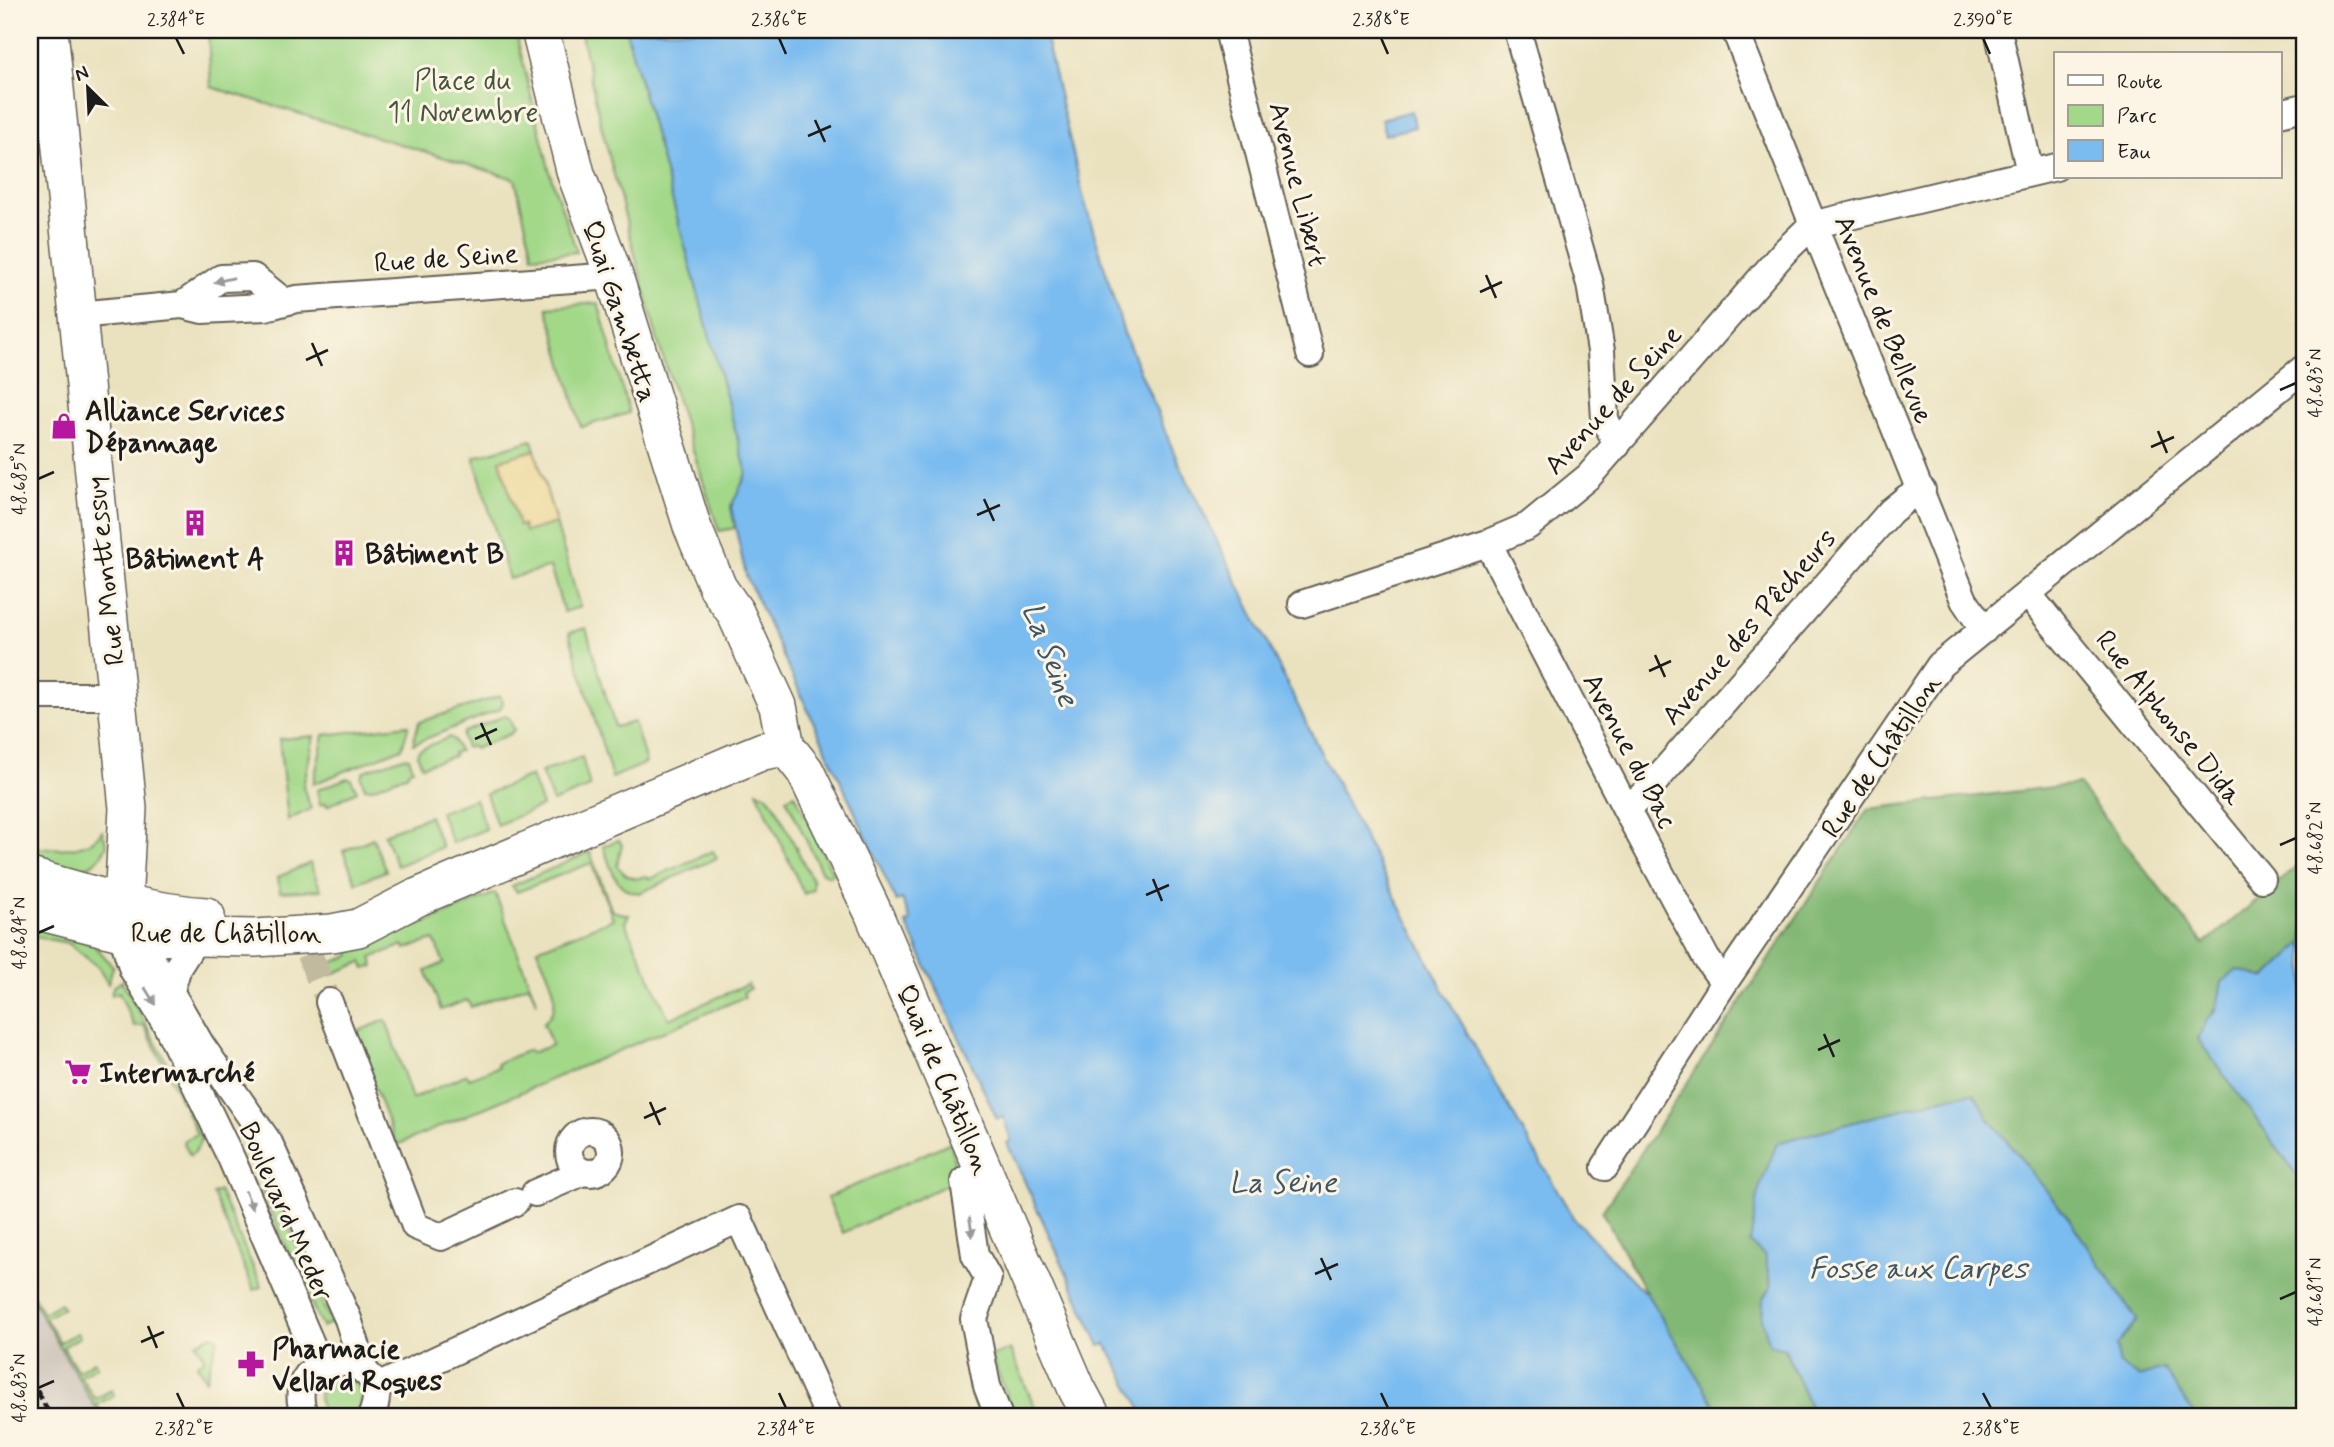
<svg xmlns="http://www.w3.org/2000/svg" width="2334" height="1447" viewBox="0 0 2334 1447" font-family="Mynerve,sans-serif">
  <rect width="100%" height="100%" fill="#fcf5e5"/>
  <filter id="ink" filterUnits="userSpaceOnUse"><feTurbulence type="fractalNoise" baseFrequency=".0143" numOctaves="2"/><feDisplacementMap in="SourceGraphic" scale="14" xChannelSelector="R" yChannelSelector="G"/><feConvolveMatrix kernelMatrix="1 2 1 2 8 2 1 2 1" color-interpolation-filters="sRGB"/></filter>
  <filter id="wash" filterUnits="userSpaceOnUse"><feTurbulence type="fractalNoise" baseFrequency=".00686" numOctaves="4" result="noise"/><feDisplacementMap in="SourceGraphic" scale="28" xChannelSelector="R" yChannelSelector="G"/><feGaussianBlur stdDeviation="1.57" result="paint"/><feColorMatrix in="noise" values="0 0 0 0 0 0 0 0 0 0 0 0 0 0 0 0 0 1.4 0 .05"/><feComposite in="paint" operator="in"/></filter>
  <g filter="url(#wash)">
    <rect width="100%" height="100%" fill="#eae2bf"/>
    <path fill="#ccc2b9" d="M30,1296L72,1369L101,1417H30Z"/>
    <path fill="#a3d889" stroke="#607a52" stroke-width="2" d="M208,30H515L551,177L577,252L533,256L515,179L211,87Z
      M580,30H626L747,473L731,507L735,528L719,531L658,342L601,125Z
      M598,303L629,413L581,427L547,307Z
      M532,440L535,450L500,461L525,531L556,523L580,607L564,612L550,567L509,579L474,457Z
      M586,628L615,727L634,722L646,763L612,778L569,633Z
      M500,696L503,703L500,709L413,744L419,722Z
      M504,716L509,718L514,730L510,734L474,749L472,746L466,748L462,736L464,732Z
      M409,725L402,748L313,784L324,735Z
      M314,736L303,787L311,809L288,820L279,739Z
      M449,737L453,739L459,751L453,753L454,756L422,766L417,754L419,750Z
      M403,757L409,758L413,769L408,771V774L372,788H365L361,777L364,771Z
      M582,757L590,787L553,802L541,772Z
      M531,776L542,806L497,825L486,794Z
      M347,778L351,779L357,791L327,806L326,803L320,805L317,790Z
      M757,791L766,794L775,805L813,882V890L804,894Z
      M795,794L833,874L830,876L822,873L786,798Z
      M475,799L486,829L452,843L440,812Z
      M429,816L442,847L397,866L384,834Z
      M102,831L107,845C91,882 61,866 30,859V848C54,848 87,854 102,831Z
      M373,838L386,871L356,883L343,851Z
      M619,840L622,845L617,866L626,875L636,879L645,876L650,879L713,851L717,858L640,893C615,893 611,866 603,846Z
      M590,852L612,911L629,915L625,922L669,1019L748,984L750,989L743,992L745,997L397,1145L353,1033L386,1020L412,1099L467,1074L469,1078L498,1067L497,1063L529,1050L531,1053L552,1045L543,1023C568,1003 546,972 537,949L613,919L591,863L517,892L512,886Z
      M310,863L321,890L280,892L278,877Z
      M495,893L537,1003L529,985L471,1007L467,1000L441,1010L426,971L444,963L434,940L405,949L403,945L371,958L374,966L365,969L362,962L330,975L326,965L351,955L347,944L423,924Z
      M30,923L94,945L113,966L108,984L98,967L68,943L30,936Z
      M122,981L187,1099L182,1103L144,1025L134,1026L119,992L111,995L113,987Z
      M191,1106C199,1124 209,1141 190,1156L183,1141L197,1134L185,1108Z
      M951,1142L957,1180L843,1233L827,1198Z
      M272,1187L331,1323L322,1327L262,1192Z
      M219,1191L262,1287L254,1290L213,1194Z
      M30,1290L43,1313L60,1303L63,1308L45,1318L60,1342L77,1333L80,1337L63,1347L78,1371L94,1361L97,1366L80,1376L95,1399L112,1390L114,1395L97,1405L105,1417H101L30,1296Z
      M212,1335L218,1338L206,1380L197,1364L205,1359L196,1343Z
      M1010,1349L1036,1410L1019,1417L1010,1405L992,1357Z
      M319 1398a21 21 0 1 1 42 0a21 21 0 1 1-42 0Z"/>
    <path fill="#82b875" stroke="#4f6a48" stroke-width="2" d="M2078,784L2204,944L2304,861V942L2266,978L2237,970L2198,1039L2304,1185V1417H2195L2164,1370L2139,1377L2118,1363L2116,1346L2137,1320L2069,1219L1987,1116L1974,1094L1943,1098L1777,1143L1765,1255L1771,1287L1763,1300L1810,1407L1817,1417H1722L1648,1296L1602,1212L1868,809Z"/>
    <path fill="#eeda9e" stroke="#857b5d" stroke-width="2" d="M535,450L556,523L525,532L523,525L519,526L500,460Z"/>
    <path fill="#7abcf0" stroke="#4b6c86" stroke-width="2" d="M626,30H1044L1083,196L1124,333L1175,455L1323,757L1447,997L1518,1123L1574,1219L1648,1296L1722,1417H1146L1106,1344L1100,1346L1007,1143L1011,1140L1003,1117L997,1119L906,923L911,921L902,899L896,901L746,576L731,507L747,473Z
      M1412,111L1415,127L1385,135L1381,119Z
      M2304,942V1185L2198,1039L2208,1018L2216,1012L2222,982L2237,970L2266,978Z
      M1974,1093L1987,1116L2069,1219L2137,1320L2117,1346L2118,1363L2139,1377L2164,1369L2195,1417H1817L1810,1407L1785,1349L1770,1345L1762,1320L1763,1300L1771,1287L1765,1256L1750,1243L1759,1189L1777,1143L1943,1098Z"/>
  </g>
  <g filter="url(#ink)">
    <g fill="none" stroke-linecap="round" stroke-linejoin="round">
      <path stroke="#c1ba9e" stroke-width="26" stroke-dasharray="26 13" stroke-linecap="butt" d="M309,954L329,1002"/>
      <g stroke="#646155" stroke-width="30">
        <path id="street" d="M1228,30L1310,354
          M1517,30L1590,284L1601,351L1605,419L1617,445
          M1735,30L1964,600L1984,630
          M1998,30L2030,173
          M2280,113L2304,107
          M283,301L253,277L221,278L182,305L202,310L266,307L296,299L614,276
          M78,315L182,305
          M1488,543L1626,809L1706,958L1724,983
          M2028,594L2262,879
          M1302,604L1488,543L1528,526L1589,476L1784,252L1812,225L2056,167
          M30,696H116
          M1626,809L1643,795L1891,511L1907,498L1922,490
          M122,924V934L133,970L166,1024L232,1160L320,1365
          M132,925L201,1045L269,1143L348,1319L365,1372
          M171,990L178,967L197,937
          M329,1002L415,1226L441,1237L515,1202
          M569 1152a21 21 0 1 1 42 0a21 21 0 1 1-42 0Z
          M1605,1167L1724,983L1940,665L2304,368
          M984,1172L964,1181L975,1255L988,1278L974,1319L987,1386L999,1417
          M535,1193L583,1172
          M375,1388L739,1219L829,1417
          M305,1417C276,1342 402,1346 371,1417"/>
      </g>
      <g stroke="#646155" stroke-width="40">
        <path id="secondary" d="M49,30L128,808L123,905
          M540,30L576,174L614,276L692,526L718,588L735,612L778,706L786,747
          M786,747L805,771L872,910L1077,1389L1092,1417
          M30,877C89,894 145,912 206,916
          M30,909L137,936L255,938L332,933L358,928L418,897L741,760L763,751L786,747"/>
      </g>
      <use href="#street" stroke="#fff" stroke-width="26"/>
      <use href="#secondary" stroke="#fff" stroke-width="37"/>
      <path stroke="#1c1c1c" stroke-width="5" stroke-dasharray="10 5" stroke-linecap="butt" d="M30,1377L51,1417
        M30,1405L37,1417"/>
    </g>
    <defs><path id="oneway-solid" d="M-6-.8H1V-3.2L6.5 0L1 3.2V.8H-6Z" transform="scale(1.75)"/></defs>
    <g fill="#999">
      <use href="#oneway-solid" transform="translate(224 280) rotate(167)"/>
      <use href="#oneway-solid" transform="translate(150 996) rotate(58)"/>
      <use href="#oneway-solid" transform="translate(249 1200) rotate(67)"/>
      <use href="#oneway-solid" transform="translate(971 1227) rotate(81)"/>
    </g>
  </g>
  <path fill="none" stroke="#1c1c1c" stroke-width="2.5" d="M176,38L184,54M779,38L786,54M1381,38L1388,54M1983,38L1990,54M815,120L825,142M808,136L831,126M1486,275L1496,298M1480,292L1502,282M312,343L322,366M306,360L328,350M2280,390L2296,383M2158,431L2167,453M2151,447L2174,437M38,479L54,472M984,499L994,521M977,515L1000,505M1655,655L1665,677M1649,671L1671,661M481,723L491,745M475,739L497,729M2280,845L2296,838M1153,879L1162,901M1146,895L1169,885M38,933L54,926M1824,1034L1834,1057M1818,1050L1840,1040M650,1102L660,1125M644,1118L666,1108M1321,1258L1331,1280M1315,1274L1338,1264M2280,1299L2296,1292M148,1326L157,1348M141,1342L164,1332M38,1388L54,1381M177,1393L184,1408M779,1393L786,1408M1381,1393L1388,1408M1983,1393L1991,1408"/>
  <defs>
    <g id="shop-bare" transform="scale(2.1)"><path d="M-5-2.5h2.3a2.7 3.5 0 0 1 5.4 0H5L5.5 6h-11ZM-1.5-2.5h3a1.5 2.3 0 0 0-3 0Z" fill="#b5179e" stroke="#fcf5e5" stroke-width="2.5" paint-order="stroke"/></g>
    <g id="building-bare" transform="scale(2.1)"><path d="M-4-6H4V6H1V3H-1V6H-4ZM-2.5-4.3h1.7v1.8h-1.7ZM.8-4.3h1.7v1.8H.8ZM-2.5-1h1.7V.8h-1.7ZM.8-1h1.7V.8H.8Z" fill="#b5179e" stroke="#fcf5e5" stroke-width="2.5" paint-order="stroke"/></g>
    <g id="supermarket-bare" transform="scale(2.1)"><path d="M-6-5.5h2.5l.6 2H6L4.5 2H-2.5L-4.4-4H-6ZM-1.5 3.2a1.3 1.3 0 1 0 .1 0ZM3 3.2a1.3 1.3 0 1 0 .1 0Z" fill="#b5179e" stroke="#fcf5e5" stroke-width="2.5" paint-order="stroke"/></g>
    <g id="pharmacy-bare" transform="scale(2.1)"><path d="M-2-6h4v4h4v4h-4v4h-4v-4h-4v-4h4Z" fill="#b5179e" stroke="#fcf5e5" stroke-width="2.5" paint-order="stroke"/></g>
  </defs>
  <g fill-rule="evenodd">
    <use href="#shop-bare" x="64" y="426"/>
    <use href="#building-bare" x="195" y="523"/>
    <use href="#building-bare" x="344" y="553"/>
    <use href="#supermarket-bare" x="78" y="1072"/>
    <use href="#pharmacy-bare" x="251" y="1364"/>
  </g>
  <g text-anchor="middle" stroke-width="6" stroke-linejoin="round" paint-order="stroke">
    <g font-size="28" fill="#44543d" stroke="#fcf5e5">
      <text x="463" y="89">Place du<tspan x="463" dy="32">11 Novembre</tspan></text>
    </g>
    <g font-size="28" fill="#1c1c1c" stroke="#fcf5e5">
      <text transform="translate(1299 184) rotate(76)" y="10">Avenue Libert</text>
      <text transform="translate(446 257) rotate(-4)" y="10">Rue de Seine</text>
      <text transform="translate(621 311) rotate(72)" y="10">Quai Gambetta</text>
      <text transform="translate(1885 319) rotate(68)" y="10">Avenue de Bellevue</text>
      <text transform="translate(1612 399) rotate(-48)" y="10">Avenue de Seine</text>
      <text transform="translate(104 571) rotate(-96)" y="10">Rue Monttessuy</text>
      <text transform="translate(1748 626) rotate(-49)" y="10">Avenue des Pêcheurs</text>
      <text transform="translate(2170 717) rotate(51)" y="10">Rue Alphonse Dida</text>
      <text transform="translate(1631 750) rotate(62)" y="10">Avenue du Bac</text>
      <text transform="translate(1880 755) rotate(-56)" y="10">Rue de Châtillon</text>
      <text x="226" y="942">Rue de Châtillon</text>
      <text transform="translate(945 1079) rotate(67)" y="10">Quai de Châtillon</text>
      <text transform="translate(287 1211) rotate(66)" y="10">Boulevard Meder</text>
    </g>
    <g font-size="28" font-weight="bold" fill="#1c1c1c" stroke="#fcf5e5" text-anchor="start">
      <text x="85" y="420">Alliance Services<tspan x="85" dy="32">Dépannage</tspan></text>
      <text x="365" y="563">Bâtiment B</text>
      <text x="195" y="568" text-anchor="middle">Bâtiment A</text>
      <text x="99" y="1082">Intermarché</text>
      <text x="272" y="1358">Pharmacie<tspan x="272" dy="32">Vellard Roques</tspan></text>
    </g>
    <g font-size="30" font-style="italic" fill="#3d5466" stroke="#fcf5e5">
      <text transform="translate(1051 654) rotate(69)" y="10">La Seine</text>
      <text x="1283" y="1192">La Seine</text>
      <text x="1918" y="1278">Fosse aux Carpes</text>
    </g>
  </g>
  <rect width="2334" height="1447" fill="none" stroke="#fcf5e5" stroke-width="77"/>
  <rect x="2054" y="52" width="228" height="126" fill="#fcf5e5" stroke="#a29e95" stroke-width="2"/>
  <rect x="2068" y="75" width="35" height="10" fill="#ffffff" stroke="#a29e95" stroke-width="2"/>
  <text x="2117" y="88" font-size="21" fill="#1c1c1c">Route</text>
  <rect x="2068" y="105" width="35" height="21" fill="#a3d889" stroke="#a29e95" stroke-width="2"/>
  <text x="2117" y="122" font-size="21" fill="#1c1c1c">Parc</text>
  <rect x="2068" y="140" width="35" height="21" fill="#7abcf0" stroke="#a29e95" stroke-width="2"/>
  <text x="2117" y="158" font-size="21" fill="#1c1c1c">Eau</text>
  <g transform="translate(88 88) rotate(336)" stroke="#fcf5e5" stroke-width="5" paint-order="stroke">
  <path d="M0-5L12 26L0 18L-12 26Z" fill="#1c1c1c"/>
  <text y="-10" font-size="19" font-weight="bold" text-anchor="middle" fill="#1c1c1c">N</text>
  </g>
  <rect x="38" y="38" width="2258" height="1370" fill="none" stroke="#1c1c1c" stroke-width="2.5"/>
  <g font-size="18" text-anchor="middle" fill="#1c1c1c">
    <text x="176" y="25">2.384°E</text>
    <text x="779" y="25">2.386°E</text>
    <text x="1381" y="25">2.388°E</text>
    <text x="1983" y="25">2.390°E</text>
    <text transform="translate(2315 383) rotate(-90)" y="6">48.683°N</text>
    <text transform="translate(19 479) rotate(-90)" y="6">48.685°N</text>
    <text transform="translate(2315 838) rotate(-90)" y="6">48.682°N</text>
    <text transform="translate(19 933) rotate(-90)" y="6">48.684°N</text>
    <text transform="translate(2315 1292) rotate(-90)" y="6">48.681°N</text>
    <text transform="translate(19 1388) rotate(-90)" y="6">48.683°N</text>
    <text x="184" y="1434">2.382°E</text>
    <text x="786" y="1434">2.384°E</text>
    <text x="1388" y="1434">2.386°E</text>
    <text x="1991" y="1434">2.388°E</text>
  </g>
</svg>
